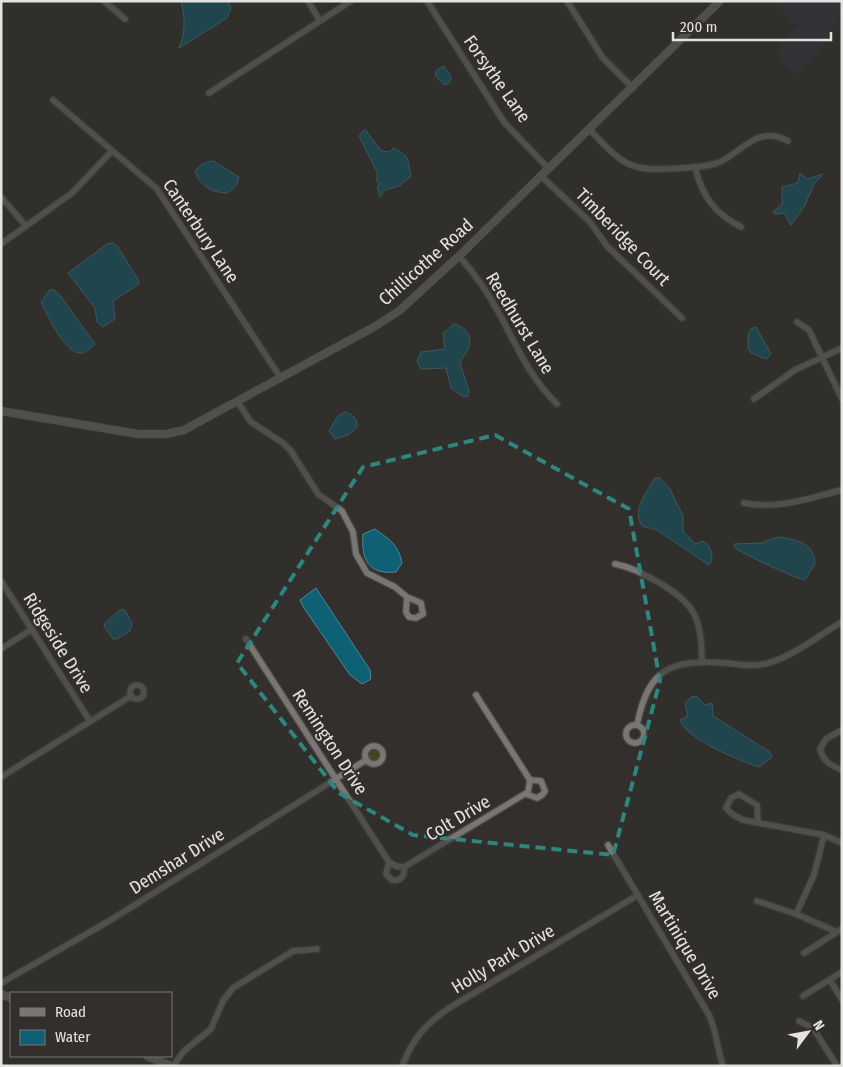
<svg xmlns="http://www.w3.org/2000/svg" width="843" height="1067" viewBox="0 0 843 1067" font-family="'Fira Sans Condensed',sans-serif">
  <defs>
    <pattern id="grass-tufts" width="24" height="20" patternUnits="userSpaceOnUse" patternTransform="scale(1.25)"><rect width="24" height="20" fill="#3f451d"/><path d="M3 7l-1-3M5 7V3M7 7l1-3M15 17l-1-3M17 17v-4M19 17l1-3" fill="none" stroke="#5b603e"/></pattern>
  </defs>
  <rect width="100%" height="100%" fill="#322f2c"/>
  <path fill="#393445" d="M773,1H821L795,25Z
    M822,1H842V12L820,50L794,75L779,57L781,44Z"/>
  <path fill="url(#grass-tufts)" d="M368 756a6 6 0 1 1 12 0a6 6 0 1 1-12 0Z"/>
  <path fill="#0e6074" stroke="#4e8795" d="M181,1H228L231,8L227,18L179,48C186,31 185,18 181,1Z
    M444,66L451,77L450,82L444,85L435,75L437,70Z
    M365,129L381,151L389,152L394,148C411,157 407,159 411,176L399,186L385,190L380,197L377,187L381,183L377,182V172L359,136Z
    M213,161L239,177L236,186L227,193C211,192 202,187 195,172C200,164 204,162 213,161Z
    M800,173L807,179L823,174L814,184L805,205L791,225L784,213L774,214L773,212L782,204V187L798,183Z
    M113,243L118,247L139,281L138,285L113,301L115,319L103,327L97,322L95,308L68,273L107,244Z
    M50,290H54L59,294L95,344C92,347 86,352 82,353C65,355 47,314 41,302Z
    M454,324C465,326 474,338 468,349C466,354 462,357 460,363L469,391L468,396L464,397L451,388L446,368L421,369L417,361L421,352L445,349L443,333Z
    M756,327L771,354L766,359L751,353L748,349V335L751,329Z
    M344,412C351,412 358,419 357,427L348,435L335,439L329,431L337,417Z
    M655,478H660L670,489L683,516V531L695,544L703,541C711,545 715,559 709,565L657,530L642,526C632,510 646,493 655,478Z
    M375,529C389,539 399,545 402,563L396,572C368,575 361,559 363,534Z
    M777,537C794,539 815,542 815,564L805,580C797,579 738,552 734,547V544L762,543Z
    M316,588L370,670L371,679L362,684L350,675L304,608L300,600Z
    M120,610H125L132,624L130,631L117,639H113L104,626L106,622Z
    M696,696L705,705L712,703L713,716L770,752L772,757L759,767C740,761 686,739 680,720L688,716L685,704L691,697Z"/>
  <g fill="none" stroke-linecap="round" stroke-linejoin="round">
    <g stroke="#4e4c4a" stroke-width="8">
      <path id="street" d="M104,1L125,19
        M308,1L320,21
        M427,1L504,122L549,169
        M567,1L603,58L633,88
        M209,93L351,1
        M53,100L157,189L280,377
        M590,130C625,167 630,172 682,168C694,167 709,167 720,162C744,150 758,125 788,141
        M695,167C702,196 714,213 741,227
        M541,176L590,222L607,246L682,318
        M1,197L26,226
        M1,244L72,193L112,151
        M459,256C474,273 488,293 499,313C516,345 530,378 557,404
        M797,322L809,330L842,399
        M754,399L795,370L842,348
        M237,401L251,422L283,443L291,451L318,494L342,511L353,532L356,554L367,573L395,587L407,597L421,603L423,614L416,618L409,617L406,612L407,597
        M744,503C778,510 809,498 842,490
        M615,564C631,567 643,574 658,582C696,604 701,618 702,661
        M1,581L90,721
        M246,639L389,862L396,866L404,867L528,792L530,780L476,695
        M1,649L32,629
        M130 692a7 7 0 1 1 14 0a7 7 0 1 1-14 0Z
        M626 734a9 9 0 1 1 18 0a9 9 0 1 1-18 0Z
        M637,725C648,668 671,659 726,663C741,665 754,667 768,663C794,656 819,635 842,622
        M842,730L826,739L820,749C824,762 830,765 842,770
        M365 755a9 9 0 1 1 18 0a9 9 0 1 1-18 0Z
        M1,777L131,696
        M526,794L537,798L542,795L545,791L541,781L530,780
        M758,822L757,805L739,794L731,798L726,808L732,814L743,820L824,835L842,843
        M608,845L709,1015C717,1033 717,1048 723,1066
        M389,862L386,874L392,880C401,882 405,875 404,867
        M757,901L796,914L837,932
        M796,914L814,875L824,835
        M804,953L842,929
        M830,980L842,1000
        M1,983L109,921L366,760
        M803,996L842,972
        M799,1021L813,1028L837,1066
        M173,1066L184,1051L211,1029L223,1001L233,988L293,951L317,949
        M402,1066C414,1037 424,1026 449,1008L638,895"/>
    </g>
    <g stroke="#4e4c4a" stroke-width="9">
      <path id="secondary" d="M1,411L138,434H166L184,430L374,327L399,311L459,256L720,1
        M1,994L11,998
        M147,1056L171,1066"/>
    </g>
    <use href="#street" stroke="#797673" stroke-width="5.5"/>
    <use href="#secondary" stroke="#797673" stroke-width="8"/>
  </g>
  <path d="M0 0H843V1067H0ZM495,435L629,509L660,681L613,855L413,835L339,793L237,663L363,467Z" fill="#322f2c" fill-opacity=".55" fill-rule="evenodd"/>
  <path fill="none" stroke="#2f867f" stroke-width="4" stroke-dasharray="10 6" stroke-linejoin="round" d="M495,435L629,509L660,681L613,855L413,835L339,793L237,663L363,467Z"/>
  <g text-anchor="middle" stroke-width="4" stroke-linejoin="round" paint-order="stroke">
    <g font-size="18" fill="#e5e3e2" stroke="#322f2c">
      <text transform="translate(497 79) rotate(55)" y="6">Forsythe Lane</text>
      <text transform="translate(201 231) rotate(56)" y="6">Canterbury Lane</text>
      <text transform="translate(623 237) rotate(46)" y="6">Timberidge Court</text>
      <text transform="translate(426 262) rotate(-42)" y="6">Chillicothe Road</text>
      <text transform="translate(520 323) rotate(59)" y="6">Reedhurst Lane</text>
      <text transform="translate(58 643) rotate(58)" y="6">Ridgeside Drive</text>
      <text transform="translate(330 742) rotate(57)" y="6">Remington Drive</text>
      <text transform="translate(458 818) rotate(-31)" y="6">Colt Drive</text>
      <text transform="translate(177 861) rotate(-32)" y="6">Demshar Drive</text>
      <text transform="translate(685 945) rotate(59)" y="6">Martinique Drive</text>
      <text transform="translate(503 959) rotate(-31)" y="6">Holly Park Drive</text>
    </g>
  </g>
  <rect width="843" height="1067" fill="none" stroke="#e5e3e2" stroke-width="5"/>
  <rect x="10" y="992" width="162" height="65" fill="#322f2c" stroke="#7a7775"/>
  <rect x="20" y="1008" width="25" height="8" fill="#797673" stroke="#7a7775"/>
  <text x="55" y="1017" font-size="15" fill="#e5e3e2">Road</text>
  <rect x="20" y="1030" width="25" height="15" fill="#0e6074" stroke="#7a7775"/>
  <text x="55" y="1042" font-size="15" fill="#e5e3e2">Water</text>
  <g transform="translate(808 1032) rotate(58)" stroke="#322f2c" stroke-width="4" paint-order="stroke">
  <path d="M0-4L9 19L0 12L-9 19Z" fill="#e5e3e2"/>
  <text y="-8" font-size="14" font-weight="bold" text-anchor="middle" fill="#e5e3e2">N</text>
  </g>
  <path d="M673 32v8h158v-8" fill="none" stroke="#e5e3e2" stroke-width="2.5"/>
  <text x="680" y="32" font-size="15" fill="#e5e3e2" stroke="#322f2c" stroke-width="4" paint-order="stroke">200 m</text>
</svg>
